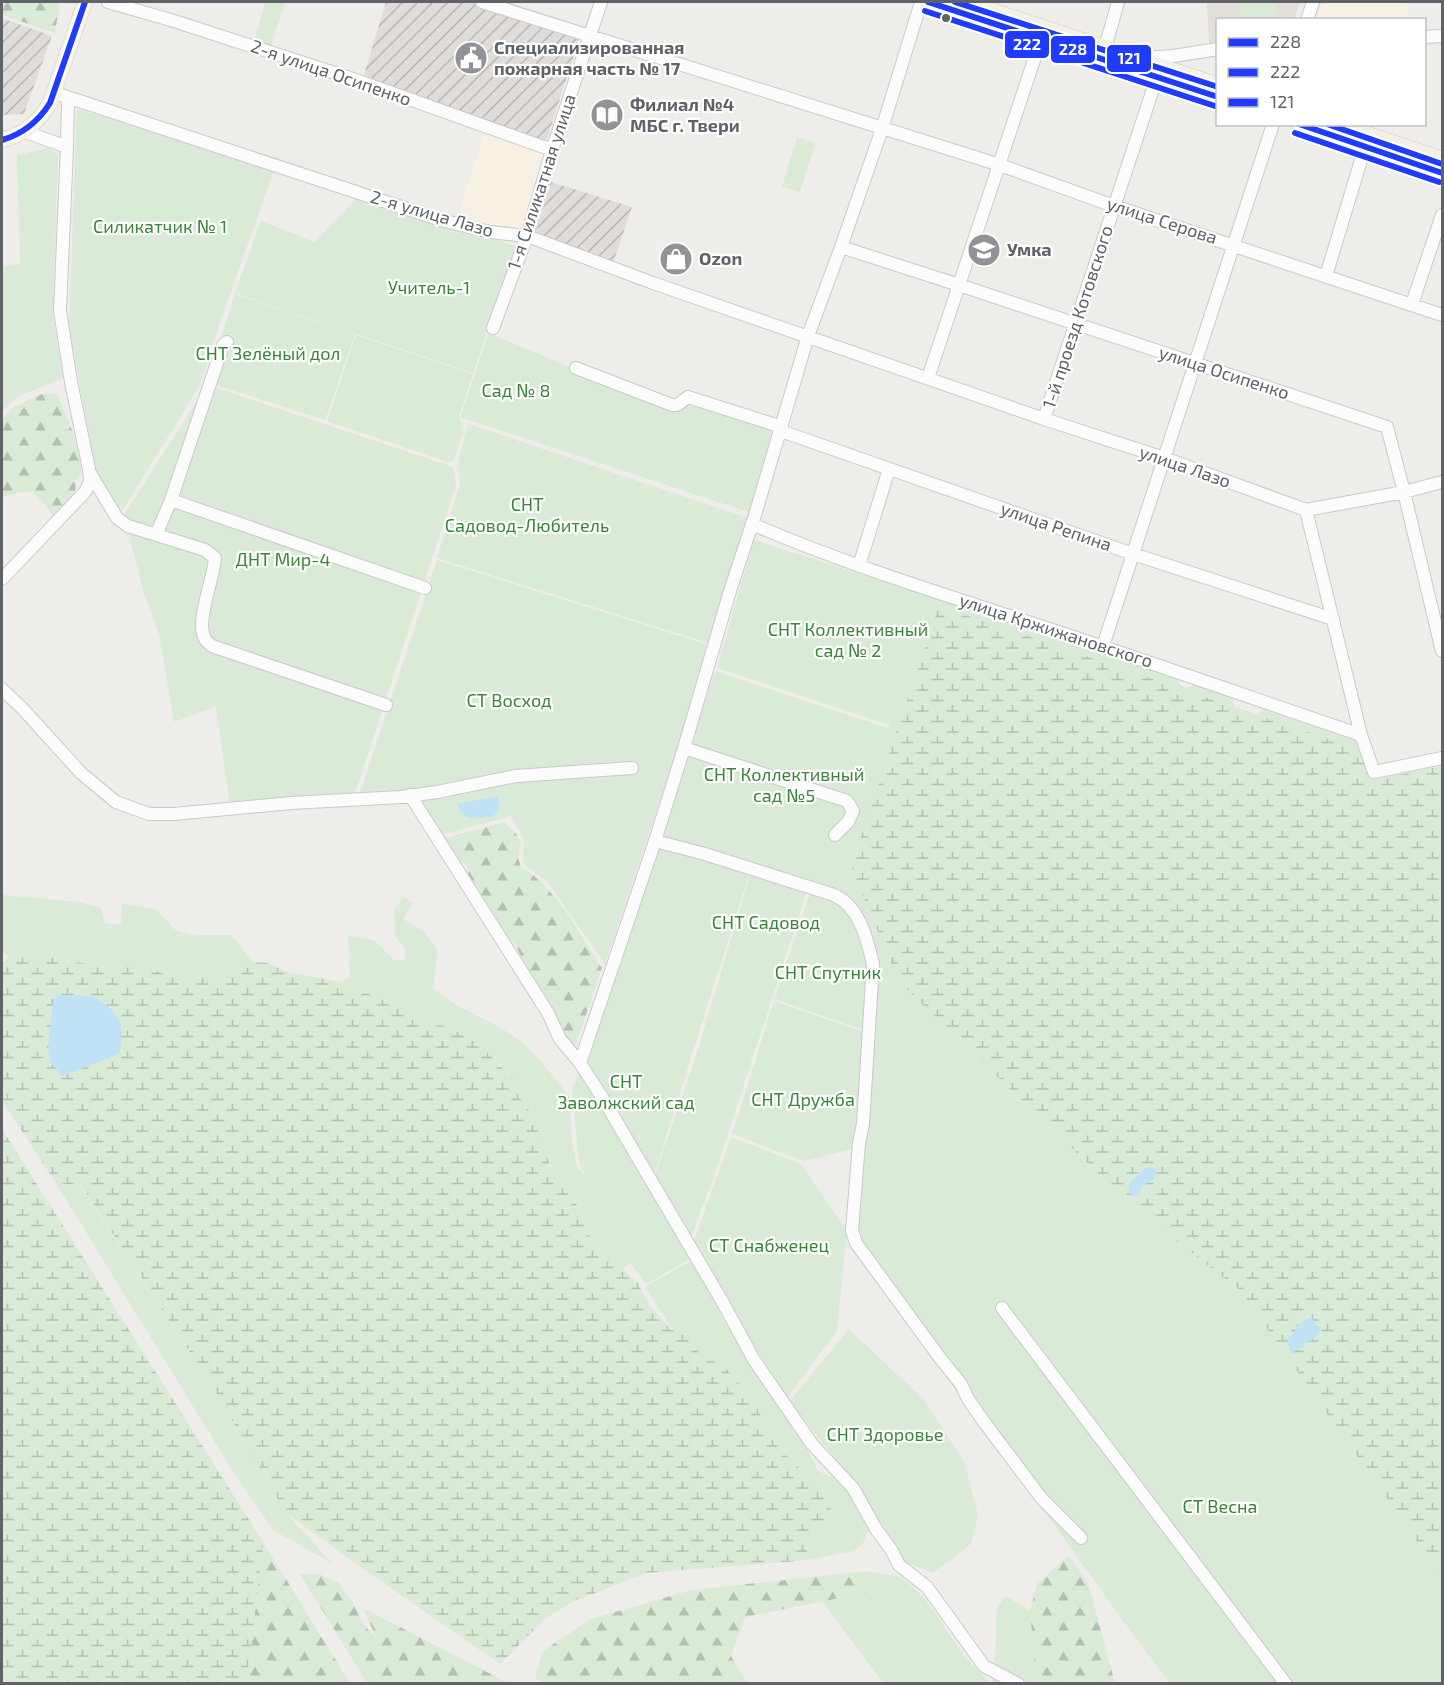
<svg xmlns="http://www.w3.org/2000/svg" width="1444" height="1685" viewBox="0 0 1444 1685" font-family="'Exo 2',sans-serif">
  <defs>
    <pattern id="industrial-furrows" width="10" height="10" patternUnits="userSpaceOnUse" patternTransform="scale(1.5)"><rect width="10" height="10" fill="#dfdcda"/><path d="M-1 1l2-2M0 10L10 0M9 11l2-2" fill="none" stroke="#b8b6b5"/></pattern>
    <pattern id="forest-firs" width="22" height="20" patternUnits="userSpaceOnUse" patternTransform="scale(1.5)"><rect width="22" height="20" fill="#d9ead6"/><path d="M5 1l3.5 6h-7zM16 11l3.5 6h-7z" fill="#b3c1b1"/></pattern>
    <pattern id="wetland-marsh" width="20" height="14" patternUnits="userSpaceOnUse" patternTransform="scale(1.5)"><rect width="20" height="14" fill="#d9ead6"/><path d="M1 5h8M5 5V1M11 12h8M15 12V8" fill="none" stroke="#b3c1b1"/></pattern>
  </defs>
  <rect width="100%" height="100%" fill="#efedea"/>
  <path fill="#f7f1e4" d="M1323,2H1407L1408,19H1317Z
    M486,129L550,151L521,234L458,215Z"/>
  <path fill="url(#industrial-furrows)" d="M386,2H476L580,36L545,145L362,81Z
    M2,18L52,36L24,114L2,115Z
    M551,182L632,207L612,266L534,239Z"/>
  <path fill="#e2dfda" d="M1207,2H1300L1294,19L1218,20L1217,43L1209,44Z"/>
  <path fill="#d9ead6" d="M265,2H285L271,47L254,42Z
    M1239,2H1276L1277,17L1240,18Z
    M77,109L274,170L216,334L199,387L122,511L116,507L95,468L69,326Z
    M797,137L815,143L800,192L782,187Z
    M48,148L58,155L53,314L63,378L17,397L2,411V267L20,264L17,155Z
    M357,198L516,246L473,373L235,293L261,221L315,242Z
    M235,294L355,334L325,420L207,382Z
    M489,333L669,409L691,406L775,431L752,513L460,417Z
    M356,335L473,374L459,415L463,432L454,460L448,462L327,421Z
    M207,385L453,467L456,485L354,797L230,806L216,706L174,722L159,634L144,594L124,515Z
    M468,424L754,520L712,644L437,558L460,484L458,462Z
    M754,540L1176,676L1179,684L1187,689L1195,684L1233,697L1236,720L1246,724L1263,709L1357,741L1373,778L1442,763V1683H1170L1113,1607L1035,1498L849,1245L879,968L877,966L866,926L850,896L660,837L715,671L888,728L890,725L717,668Z
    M437,560L712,646L605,964L547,881L523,864L524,839L511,816L441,835L413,792L359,796Z
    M656,844L750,871L651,1184L693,1244L731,1137L801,1164L847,1231L837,1331L787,1398L730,1307L719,1313L781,1410L800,1436L818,1471L840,1481L859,1505L865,1520L868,1531L863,1543L854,1551L809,1560L806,1547L817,1529L829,1517L826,1494L793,1462L773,1441L753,1399L725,1367L704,1359L677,1336L645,1287L693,1260V1257L646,1284L631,1263L622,1269L596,1244L587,1234L586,1223L580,1209L557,1177L543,1151L541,1134L529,1110L519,1097L512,1078L500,1064L469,1037L341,982L350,977L349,946L347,935L374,940L394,960H405L406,951L395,936L394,909L404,897L413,903L403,919L423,931L438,951L433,989C441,994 448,1000 456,1005C477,1016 498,1025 518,1039C539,1055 554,1079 571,1098V1134L576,1165L586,1178L579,1163L572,1089L583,1061Z
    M751,872L808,888L714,1176L690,1240L654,1178L697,1053Z
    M811,890L842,902L861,933L870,965L866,1031L775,999Z
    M3,895L79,902L101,908L105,923L121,925L122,904L156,909L175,930L193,935H231L253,962L242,971L216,979L165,974L133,964H87L54,958L8,957L2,951Z
    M774,1001L866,1033L856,1148L804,1161L732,1134Z
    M56,1183L80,1185L217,1394L286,1513L333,1564L273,1530L232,1470Z
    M849,1329L924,1400L964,1461L978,1515L971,1544L933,1573L905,1562L855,1482L789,1402Z
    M867,1571L901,1577L923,1596L965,1657L990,1683H883L822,1601L878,1590Z
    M1006,1596L1030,1611L1035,1669L1023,1677L1022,1683L992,1684L995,1661L997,1607Z"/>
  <path fill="url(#forest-firs)" d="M2,2H60L55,33L2,15Z
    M42,394H57L74,435L82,473L76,479L75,496L52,516L44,503L33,492H22L2,497V419L14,407Z
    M504,822L515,832L521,842L518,858L521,867C553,884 582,937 602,968L573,1052L566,1044L514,943L490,918L467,875L468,867L465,864L455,861L436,841Z
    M263,1542L350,1683L245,1684L250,1657Z
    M1069,1555L1088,1583L1115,1683L1022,1684L1023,1677L1035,1669L1030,1611L1037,1584Z
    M867,1571L879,1590L745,1617L731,1656L747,1683L545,1684L535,1678L543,1651L591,1619L692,1590Z
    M300,1574H319L338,1582L353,1602L363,1624L377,1639L363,1608L508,1683H367Z"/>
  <path fill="url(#wetland-marsh)" d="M939,606L1361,750L1370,782L1442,765V1577L1240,1290L1135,1209L899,982L851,867Z
    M8,957L54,958L87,964H133L165,974L216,979L242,971L253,962L269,963L287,972L341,982L469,1037L482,1047L512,1078L519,1097L536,1120L541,1134L543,1149L556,1177L580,1209L586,1223L587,1234L596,1244L638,1283L648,1303L671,1330H683L701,1355L725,1367L753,1399L773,1441L793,1462L826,1494L831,1507L829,1517L817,1529L806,1547L809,1560L647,1573L574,1601L546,1618L500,1664L352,1561L286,1513L217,1394L81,1185L56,1183L2,1101V963Z
    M2,1129L263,1542L250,1657L245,1683H2Z"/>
  <path fill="#bfe2f7" d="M498,796C504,822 485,817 467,818L460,810L457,804Z
    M57,995C69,995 84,994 96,998C100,1000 104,1004 107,1006C124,1019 124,1036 119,1054L62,1076L51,1063L48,1049L53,1002Z
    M1151,1167L1156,1170C1155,1184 1149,1180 1142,1187L1139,1194L1133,1197L1129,1190V1184L1144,1169Z
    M1311,1317L1320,1329L1319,1334L1311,1341L1305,1342L1304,1346L1292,1353L1290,1350L1287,1339L1294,1334C1296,1324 1303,1322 1311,1317Z"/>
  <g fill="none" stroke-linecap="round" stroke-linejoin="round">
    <g stroke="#c9c9ca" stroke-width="14">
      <path id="minor" d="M108,2L174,21L353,79L552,150
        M482,2L1000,165L1114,206L1442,315
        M1307,20L1313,2
        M1424,37L1442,36
        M1105,48L1118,2
        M1144,58L1173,56L1218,49
        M55,93L441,220L490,232L527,236L653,283L1044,419L1164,458L1306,510L1361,735L1374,772L1442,758
        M23,131L67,147
        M841,247L959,285L1387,427L1404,492L1442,651
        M1326,276L1365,147
        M1412,304L1442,215
        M493,328L527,236L552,150L601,2
        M576,368L672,405H677L688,397L782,427
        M928,378L1041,39
        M1044,419L1157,77
        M781,431L1133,554L1333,619
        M90,473L117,518L128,526L205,550L215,558C214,579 195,621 205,639C207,642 210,644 212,646L386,705
        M171,500L425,588
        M1306,510L1404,492L1442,482
        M752,524C847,565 946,595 1043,627C1150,662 1255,699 1361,735
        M156,535L171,500L223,345L227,342
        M859,566L889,469
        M2,579L85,492L90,482L89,469L71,382L60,311L67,147L68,98
        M1103,646L1273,124
        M2,689L22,708L81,773L116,802L149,814H174L291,803L401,797L437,792L516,776L632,768
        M684,748L847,801L853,811L848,822L835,835
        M410,795L548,1013L560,1039L580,1063L602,1097L722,1301L754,1360L812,1444L853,1488L876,1529L892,1551L899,1565L927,1587L984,1666L1018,1684
        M655,841L705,854L834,895C860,907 867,939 873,964L863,1124L859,1143L852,1231L856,1243L940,1358L961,1384L968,1399L984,1422L1042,1499L1081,1538
        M580,1063L655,841L684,748L730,591L755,515L808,336L841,247L882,129L921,2
        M1002,1308L1286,1684"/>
    </g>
    <g stroke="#d6ccb8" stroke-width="16">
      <path id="major" d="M928,2L1218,97
        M966,2L1218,85
        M1298,124L1442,173
        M1337,124L1442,159
        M2,140C23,135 39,122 50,103L85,2"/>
    </g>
    <use href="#minor" stroke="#fdfcfc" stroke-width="12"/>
    <use href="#major" stroke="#f3f1e9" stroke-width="15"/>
    <g stroke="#fff" stroke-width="10">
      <path id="bus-1" d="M928,2L1218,97
        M1299,124L1442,173
        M2,140C23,134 38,122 50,103L85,2"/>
    </g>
    <g stroke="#fff" stroke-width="10">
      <path id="bus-2" d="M925,11L1215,106
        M1295,133L1439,182"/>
    </g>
    <g stroke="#fff" stroke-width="10">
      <path id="bus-3" d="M955,2L1218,87
        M1327,124L1442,164"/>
    </g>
    <use href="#bus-1" stroke="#1f3bff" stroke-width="6"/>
    <use href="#bus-2" stroke="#1f3bff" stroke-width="6"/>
    <use href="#bus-3" stroke="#1f3bff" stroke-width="6"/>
  </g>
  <defs>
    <g id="civic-disc" transform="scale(1.725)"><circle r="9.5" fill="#919396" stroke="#fff"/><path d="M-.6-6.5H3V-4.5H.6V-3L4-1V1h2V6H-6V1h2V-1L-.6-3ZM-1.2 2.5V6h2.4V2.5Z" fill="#fff"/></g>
    <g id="library-disc" transform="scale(1.725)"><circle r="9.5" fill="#919396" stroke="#fff"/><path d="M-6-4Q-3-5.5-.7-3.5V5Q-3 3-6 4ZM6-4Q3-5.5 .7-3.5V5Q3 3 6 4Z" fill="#fff"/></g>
    <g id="school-disc" transform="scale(1.725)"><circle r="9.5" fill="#919396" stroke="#fff"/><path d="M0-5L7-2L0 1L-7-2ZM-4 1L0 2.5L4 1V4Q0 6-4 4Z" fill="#fff"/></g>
    <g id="shop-disc" transform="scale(1.725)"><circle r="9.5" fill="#919396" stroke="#fff"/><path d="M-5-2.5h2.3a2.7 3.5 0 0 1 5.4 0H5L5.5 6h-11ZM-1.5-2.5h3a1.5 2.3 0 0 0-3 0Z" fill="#fff"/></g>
  </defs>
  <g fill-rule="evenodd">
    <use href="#civic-disc" x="471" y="58"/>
    <use href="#library-disc" x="607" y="115"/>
    <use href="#school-disc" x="984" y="250"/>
    <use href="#shop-disc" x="676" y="259"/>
  </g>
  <circle fill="#5f6368" stroke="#fff" stroke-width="2" cx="946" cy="18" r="5"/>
  <g text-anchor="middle" stroke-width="4.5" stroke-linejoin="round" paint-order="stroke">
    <g font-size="18" font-weight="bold" fill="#5f6368" stroke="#fff" text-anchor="start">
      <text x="494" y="54">Специализированная<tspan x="494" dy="21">пожарная часть № 17</tspan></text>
      <text x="630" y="111">Филиал №4<tspan x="630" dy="21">МБС г. Твери</tspan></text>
      <text x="1007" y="256">Умка</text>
      <text x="699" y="265">Ozon</text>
    </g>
    <g font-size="18" fill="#5f6368" stroke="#fff">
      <text transform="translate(331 73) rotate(19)" y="6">2-я улица Осипенко</text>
      <text transform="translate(542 182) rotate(-72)" y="6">1-я Силикатная улица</text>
      <text transform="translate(432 214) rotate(16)" y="6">2-я улица Лазо</text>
      <text transform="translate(1162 221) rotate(18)" y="6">улица Серова</text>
      <text transform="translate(1078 317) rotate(-72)" y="6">1-й проезд Котовского</text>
      <text transform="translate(1224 373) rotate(18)" y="6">улица Осипенко</text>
      <text transform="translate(1185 467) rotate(19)" y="6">улица Лазо</text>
      <text transform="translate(1056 527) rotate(19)" y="6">улица Репина</text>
      <text transform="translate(1056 631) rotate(18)" y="6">улица Кржижановского</text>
    </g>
    <g font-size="18" fill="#388638" stroke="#fff">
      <text x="160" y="233">Силикатчик № 1</text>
      <text x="429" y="294">Учитель-1</text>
      <text x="268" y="360">СНТ Зелёный дол</text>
      <text x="516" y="397">Сад № 8</text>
      <text x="527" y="511">СНТ<tspan x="527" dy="21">Садовод-Любитель</tspan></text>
      <text x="283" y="566">ДНТ Мир-4</text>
      <text x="848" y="636">СНТ Коллективный<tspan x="848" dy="21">сад № 2</tspan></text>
      <text x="509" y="707">СТ Восход</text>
      <text x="784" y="781">СНТ Коллективный<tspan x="784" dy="21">сад №5</tspan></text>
      <text x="766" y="929">СНТ Садовод</text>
      <text x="828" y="979">СНТ Спутник</text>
      <text x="626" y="1088">СНТ<tspan x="626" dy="21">Заволжский сад</tspan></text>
      <text x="803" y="1106">СНТ Дружба</text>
      <text x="769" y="1252">СТ Снабженец</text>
      <text x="885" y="1441">СНТ Здоровье</text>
      <text x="1220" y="1513">СТ Весна</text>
    </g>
  </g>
  <g stroke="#fff" stroke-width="2">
    <rect x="1004" y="30" width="46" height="29" rx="6" fill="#1f3bff"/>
    <rect x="1050" y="35" width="46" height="29" rx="6" fill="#1f3bff"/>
    <rect x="1106" y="44" width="46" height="29" rx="6" fill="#1f3bff"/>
  </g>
  <g font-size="16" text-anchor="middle" font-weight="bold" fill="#fff">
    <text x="1027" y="50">222</text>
    <text x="1073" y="55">228</text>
    <text x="1129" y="64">121</text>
  </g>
  <rect width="1444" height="1685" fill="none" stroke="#5f6368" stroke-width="6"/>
  <rect x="1216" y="18" width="210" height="108" fill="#ffffff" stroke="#bfc1c3" stroke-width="1.5"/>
  <rect x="1228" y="38" width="30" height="9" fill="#1f3bff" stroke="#bfc1c3" stroke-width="1.5"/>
  <text x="1270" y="48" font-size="18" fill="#5f6368">228</text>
  <rect x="1228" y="68" width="30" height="9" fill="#1f3bff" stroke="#bfc1c3" stroke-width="1.5"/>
  <text x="1270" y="78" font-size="18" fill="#5f6368">222</text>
  <rect x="1228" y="98" width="30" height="9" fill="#1f3bff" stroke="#bfc1c3" stroke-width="1.5"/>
  <text x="1270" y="108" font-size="18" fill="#5f6368">121</text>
</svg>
